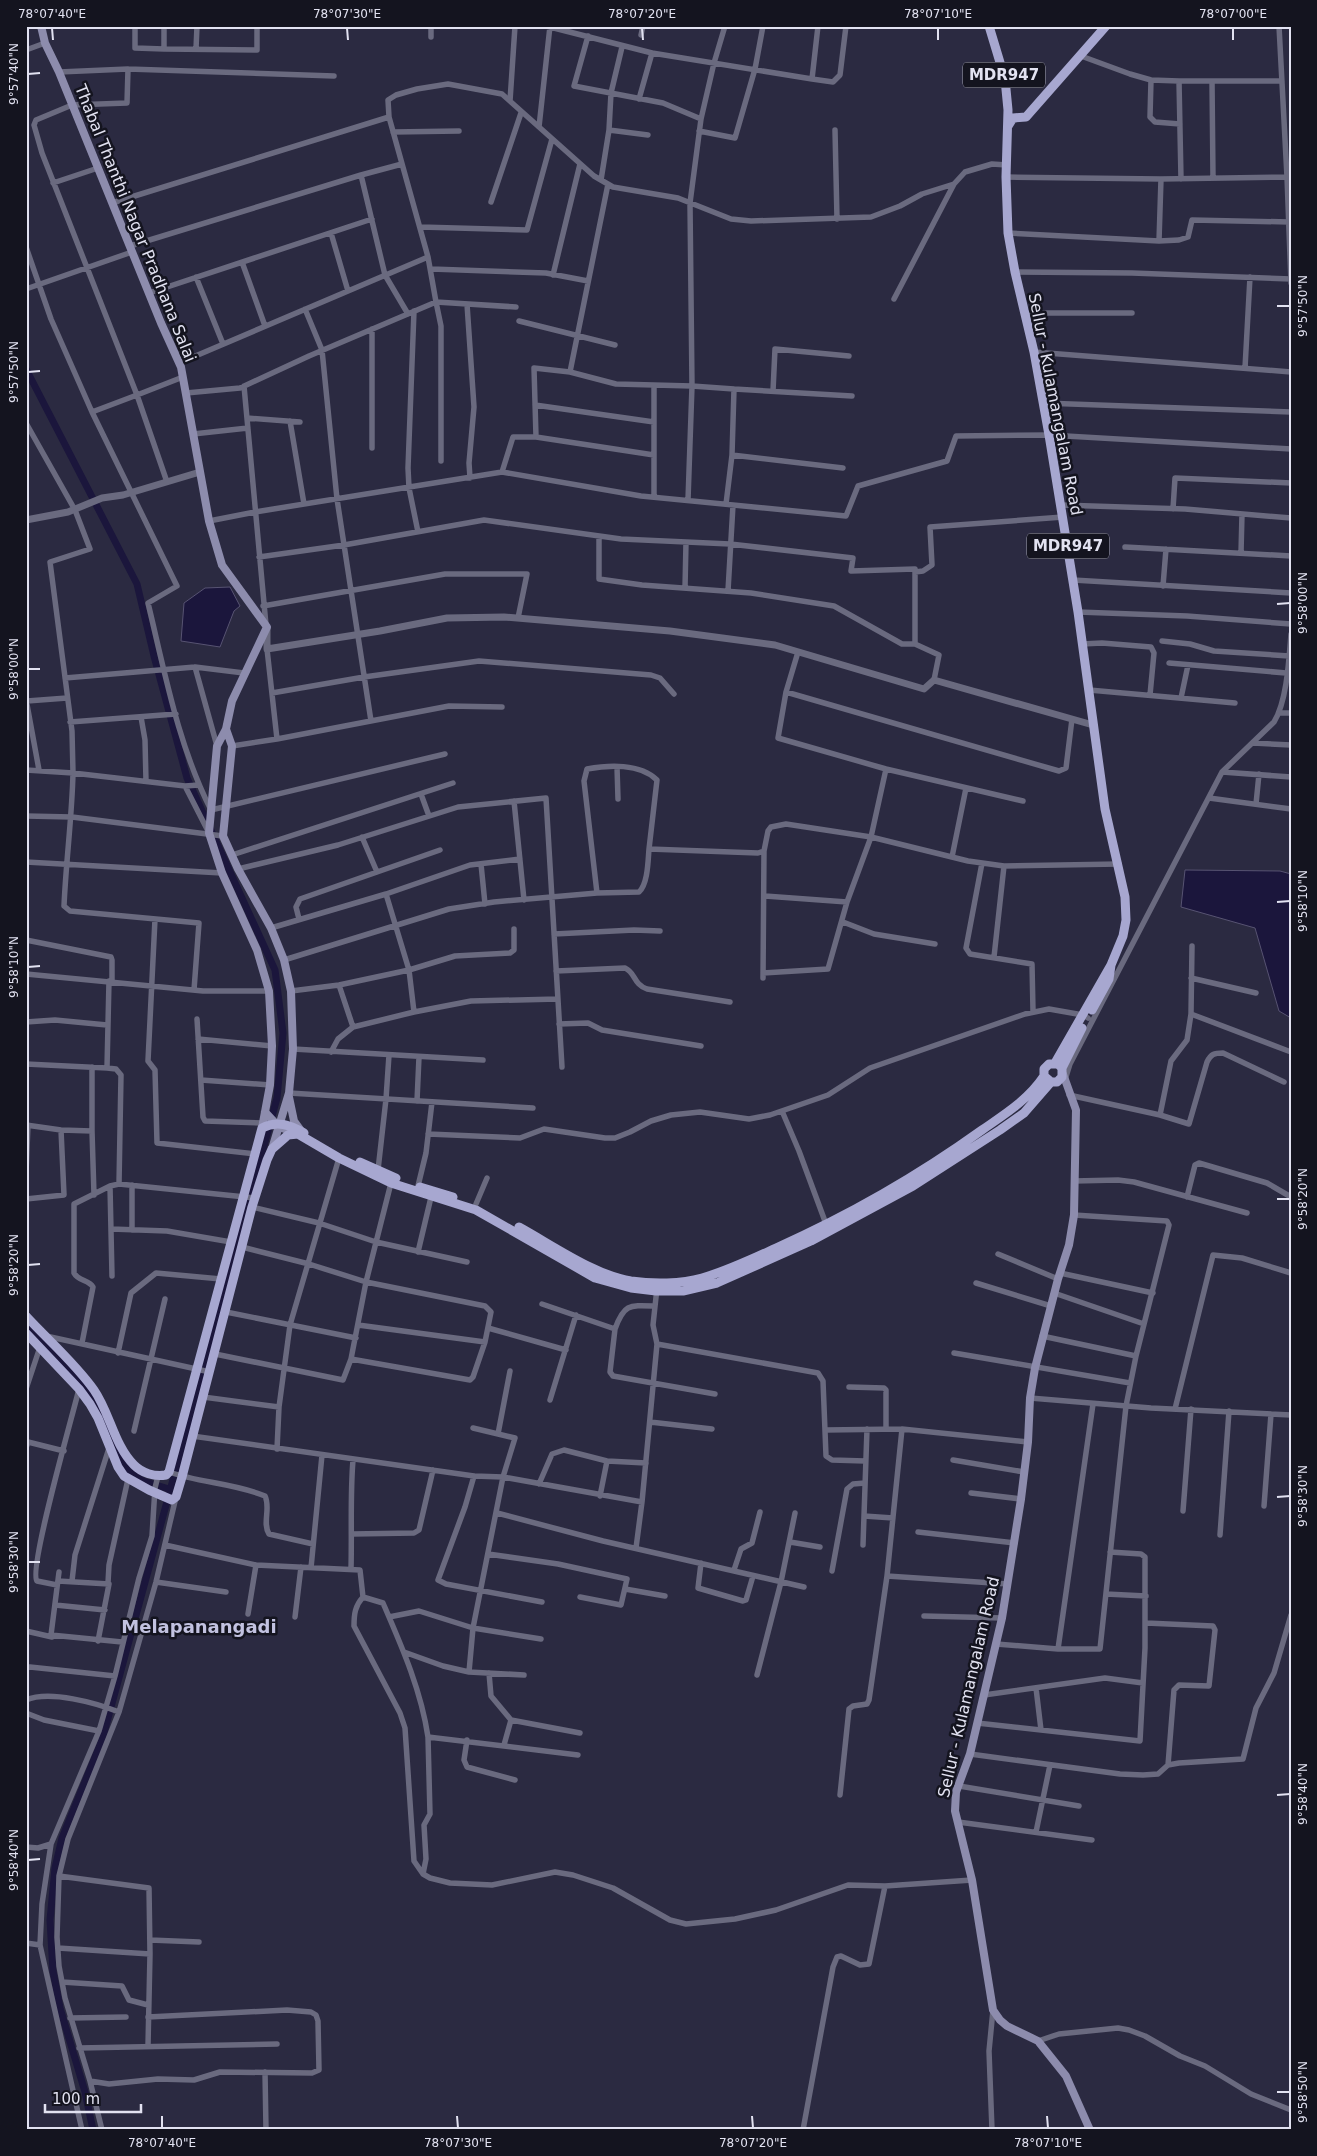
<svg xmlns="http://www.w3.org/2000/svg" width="1317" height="2156" viewBox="0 0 1317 2156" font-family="'DejaVu Sans',sans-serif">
  <rect width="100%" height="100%" fill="#2b2a41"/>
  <path fill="#1b163c" stroke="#575372" d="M230,587L240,606L234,611L220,647L181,641L184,603L205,588Z
    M1185,870L1280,871L1291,874V1018L1279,1011L1255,928L1181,907Z"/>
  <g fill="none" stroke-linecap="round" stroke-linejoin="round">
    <path stroke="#1b163c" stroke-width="7" d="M26,369L137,584L154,656L187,778L275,970L283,1033L277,1098L102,1740L62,1838L55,1868L50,1920L53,1971L60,2008L85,2092L93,2130
      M26,1325L93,1398L118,1454L129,1472L143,1481L169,1489"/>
    <path stroke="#6a6a7f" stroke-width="5.5" d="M135,26V48L164,49V26
      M431,26V37
      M546,26L652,53L812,79L818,26
      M641,35L643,26
      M588,36L574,86L663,103L701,119
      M164,49L257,50V26
      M196,49L197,26
      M26,50L45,43
      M1081,56L1130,74L1151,80L1179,81H1282
      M128,69L334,76
      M59,72L128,69L127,103L72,105L36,120L34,125L42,153L137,395L183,377
      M812,79L833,82L840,75L846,26
      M1151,80L1150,117L1155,122L1180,124
      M1179,81L1181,179
      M1212,81L1213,178
      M639,99L652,53
      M510,101L515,26
      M539,127L550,26
      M609,130L648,135
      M835,130L837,219
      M699,131L735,138L755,69L763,26
      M393,132L459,131
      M402,164L361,175L385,275L408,314
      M1006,177L1161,179L1287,177L1279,26
      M1287,177L1291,283
      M601,180L609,130L611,93L622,47
      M53,183L98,168
      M491,202L521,113
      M112,203L389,117
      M420,227L527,230L552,139
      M331,233L348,291
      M1008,233L1159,241L1161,179
      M1159,241L1179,240L1188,237L1192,220L1289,222
      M130,246L361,175
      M26,247L51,319L92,412
      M242,262L265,326
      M431,269L546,273L588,281
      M1015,272L1132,273L1291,279
      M553,275L580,164
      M196,277L223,344
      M26,289L132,252
      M149,293L372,219
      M894,299L954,184
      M467,304L474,407L469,463L470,478
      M305,309L322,350L337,499L371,721
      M414,311L408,468L409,488L418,532
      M1026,316L1045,313H1132
      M519,321L615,345
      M372,329V448
      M1034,352L1291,372
      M179,363L428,257L389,117L388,100L396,95L417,89L448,84L502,94L594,176L613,187L678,198L731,219L751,221L871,217L900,206L922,194L954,184L965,172L992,164L1007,165
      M1245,368L1250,277
      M570,372L616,384L692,386L690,203L701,119L714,63L725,26
      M244,386L266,625
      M734,389L852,396
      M773,391L775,349L849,356
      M186,393L240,388L309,356L436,302L428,257
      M1043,403L1291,412
      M535,405L654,422
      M247,418L300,422
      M290,421L304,504
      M26,423L75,510L90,549L50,562L72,731L73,773L185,786L199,785
      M193,434L248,428
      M536,437L534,368L570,372L608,184
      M441,461V326L436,302L516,307
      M502,472L641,496L846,516L858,486L947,461L956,436L1049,435L1291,449
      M167,482L137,395L92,412L177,586L148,603C165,673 178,745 211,810L445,754
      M654,497V386
      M688,500L692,386L734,389L732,455L843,468
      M726,504L732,455
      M1061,505L1185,509L1291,518
      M1173,509L1175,478L1291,483
      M209,521L255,512L502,472L513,437H536L654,455
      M599,536V579L642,585L751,593L834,606L902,644H915
      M1125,547L1291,556
      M1241,553L1242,514
      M259,557L344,545L484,520L621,539L730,544L853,558L851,571L915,569V644L939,655L934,680
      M915,572L923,571L932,565L930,527L1063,517
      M1073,580L1291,593
      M1163,586L1166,549
      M685,588L686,542
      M728,591L733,505
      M263,606L445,574H527L518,618
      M1078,612L1187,616L1291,624
      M1162,641L1190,644L1214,651L1289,656
      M1082,644L1102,643L1151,647L1154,653L1150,695
      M798,652L786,692L778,738L886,769L1023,801
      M1169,663L1286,673
      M195,667L217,746
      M65,678L195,667L244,673
      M1089,690L1235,703
      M786,692L1059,771L1066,768L1072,719
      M272,693L364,677L479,661L651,675L660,678L674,694
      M1181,698L1188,665
      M26,699L39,770
      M27,701L67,698
      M1280,713H1291
      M141,717L145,740L146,781
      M70,722L176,714
      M277,739L449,706L502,707
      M1253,743L1291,745
      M232,746L277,739L267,649
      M617,767L618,799
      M26,770L73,773C72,817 66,861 64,906L70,911L199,923L194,990
      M1222,772L1291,777
      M185,786L209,833
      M421,794L429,816
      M1209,798L1291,809
      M514,801L524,900
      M1256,804L1259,774
      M26,816L72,817L223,836
      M362,837L377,872
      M232,855L453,783
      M952,857L966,788
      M26,862L222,873
      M982,863L966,948L970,954L1032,964L1033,1011
      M481,864L485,904
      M238,869L338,845L458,807L546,798L562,1067
      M597,893L584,781L587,769C608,765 640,763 657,780L649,849
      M386,894L470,865L520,859
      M765,896L847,902
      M155,919L148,1061L155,1070L157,1143L256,1154
      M299,919L296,907L300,899L440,850
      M843,922L874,934L935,944
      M271,928L386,894L409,970L414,1012L471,1001L558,999
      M554,934L634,930L660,931
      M26,940L111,957L112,960V982
      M994,957L1004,866
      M284,960L449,909L494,902L597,893L639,892C648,884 648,860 649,849L758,853L764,851L768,831L771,827L786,824L871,837L886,769
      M556,971L625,968C636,973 633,984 647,989L730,1002
      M763,973L828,969L847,902L871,837L968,861L1004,866L1119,864
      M26,974L203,991H269
      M763,978L764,851
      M1191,978L1256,993
      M339,985L353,1027L414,1012
      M291,991L339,985L409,970L455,956L510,953L514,950V929
      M1191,1014L1291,1052
      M197,1019L203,1117L205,1121L263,1123
      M26,1022L55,1020L107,1025
      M559,1024L588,1023L602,1030L701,1046
      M198,1039L272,1046
      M293,1049L483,1060
      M331,1052L338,1039L353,1027
      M26,1064L107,1068L109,981
      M107,1068L116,1069L121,1075L119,1184
      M201,1080L270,1085
      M1065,1080L1070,1064L1222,772L1274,722C1287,701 1289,659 1291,634
      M289,1093L533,1108
      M1069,1095L1160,1115L1171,1061L1187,1040L1191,1014L1192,946
      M417,1101L419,1057
      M782,1111L799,1151L826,1224
      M1160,1115L1189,1124L1207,1062C1211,1054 1214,1053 1223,1053L1284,1082
      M26,1125L61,1130L92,1131V1067
      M92,1131L94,1195
      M428,1134L520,1138L544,1129L605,1138H615L630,1132L651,1121L671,1115L700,1112L749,1119L770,1115L828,1095L870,1068L1025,1014L1049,1009L1083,1015L1088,1018
      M378,1170L386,1099L389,1055
      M26,1173L28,1125
      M1074,1181L1118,1180L1134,1182L1247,1213
      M132,1185V1230
      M110,1186L112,1276
      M418,1186L426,1153L432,1102
      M1187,1197L1195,1165L1199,1163L1267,1183L1291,1197
      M26,1199L64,1195L61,1130
      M476,1204L487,1178
      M252,1207L319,1223L376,1242L467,1262
      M111,1229L167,1231L231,1242
      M242,1247L309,1264L366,1282L485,1306L491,1312L485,1342L473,1377L470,1380L351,1359
      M418,1252L432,1193
      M998,1254L1058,1279
      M1060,1273L1153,1293
      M976,1283L1051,1306
      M1054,1293L1144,1324
      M542,1304L615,1329C624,1304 629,1305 655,1306
      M226,1312L356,1338
      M358,1325L485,1342
      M488,1328L566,1350
      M615,1329L610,1372L613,1376L715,1394
      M46,1336L210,1372
      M1042,1336L1136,1356
      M82,1343L93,1287C89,1280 78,1281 74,1273V1204L110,1186L119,1184L255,1198
      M657,1344L818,1373L823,1381L826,1456L832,1460L865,1461
      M118,1353L131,1293L156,1273L221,1279
      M954,1353L1130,1383
      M215,1354L343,1380L351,1359L366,1282L391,1183
      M849,1387L884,1388L886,1390V1429
      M26,1389L40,1347
      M203,1397L279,1407
      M1030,1398L1151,1408L1291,1415
      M550,1400L576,1315
      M1175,1409L1213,1255L1242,1258L1291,1273
      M650,1422L712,1429
      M473,1428L515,1438L503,1477L473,1628L469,1672L524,1675
      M825,1430L902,1429
      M134,1431L165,1299
      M498,1434L510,1371
      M192,1436L474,1476L503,1477L642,1502L657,1344L653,1325L657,1288
      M26,1448L28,1442L64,1451
      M277,1449L279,1407L290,1325L339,1158
      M953,1460L1024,1472
      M169,1472C200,1483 234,1483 265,1496C271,1508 262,1523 269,1534L313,1544
      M474,1476L465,1507L438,1580L446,1584L542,1602
      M539,1484L552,1454L564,1450L607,1461L646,1463
      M971,1493L1021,1499
      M600,1496L607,1461
      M1264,1506L1271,1414
      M1183,1511L1191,1409
      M497,1513L603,1541L804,1587
      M864,1516L893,1518
      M918,1532L1015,1543
      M352,1534L414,1533L419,1530L433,1470
      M1220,1535L1229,1411
      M790,1542L820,1547
      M165,1545L256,1565L360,1570L363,1597L383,1603C402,1647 421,1690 428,1737L578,1755
      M863,1545L867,1429
      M636,1548L642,1502
      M488,1554L558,1564L627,1579L621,1605L580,1597
      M701,1563L698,1588L743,1601L746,1600L753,1576
      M311,1568L322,1455
      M351,1569C352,1533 350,1496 353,1460
      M734,1570L741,1549L752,1543L760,1512
      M832,1571L847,1489L853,1484L865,1483
      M59,1572L51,1635L122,1642
      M58,1581L109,1584L98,1641
      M72,1581L75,1555L109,1448
      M156,1582L226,1592
      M108,1583L109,1565L128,1479
      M1008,1584L887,1576L902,1429L1028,1442
      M57,1585L37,1581C28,1570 73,1414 79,1389
      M625,1589L665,1596
      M1106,1594L1146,1596
      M363,1597C355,1606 354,1614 354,1626L400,1713L405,1728L414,1861L423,1874L430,1878L450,1883L492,1885L555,1872L573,1875L613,1888L670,1920L686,1924L735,1919L776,1910L848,1885L885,1886L972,1880
      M55,1605L105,1610
      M248,1614L256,1565
      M924,1616L1002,1618
      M295,1617L301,1567
      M389,1617L419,1611L473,1628L541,1639
      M1146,1623L1213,1626L1215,1630L1209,1686L1179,1685L1174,1690L1168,1765
      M26,1631L52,1637
      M996,1644L1058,1649L1093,1404
      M1058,1649H1100L1126,1406L1136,1356L1169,1225L1167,1221L1074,1215
      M404,1652L443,1666L469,1672
      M26,1668L30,1667L115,1676
      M489,1673L491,1696L511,1720
      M757,1675L781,1582L795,1513
      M1036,1688L1041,1730
      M984,1695L1105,1678L1143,1683
      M26,1700C50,1690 96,1703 119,1712
      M26,1713L44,1720L99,1731
      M977,1723L1140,1741L1145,1648V1557L1141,1554L1110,1552
      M467,1740L464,1760L467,1767L515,1780
      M504,1745L511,1720L580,1733
      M970,1754L1120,1774L1143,1775L1158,1774L1168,1765L1179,1763L1243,1759L1256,1708L1274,1673L1291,1615
      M959,1786L1079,1806
      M840,1795L849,1709L853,1706L867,1704L869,1700L887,1576
      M958,1822L1092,1840
      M1036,1832L1050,1765
      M51,1844L42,1904L40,1945L82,2130
      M26,1847L38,1848L51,1844L99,1731L115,1676L139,1578L152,1536L155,1488L158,1476
      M423,1874L426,1859L424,1825L430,1814L428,1737
      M59,1876L149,1888L150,1954L148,2046
      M150,1940L199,1942
      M26,1943L40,1945
      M58,1948L150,1954
      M62,1982L122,1986L129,2000L148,2005
      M70,2018L126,2017
      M1038,2041L1059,2034L1118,2028L1129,2030L1145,2036L1180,2056L1205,2066L1251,2094L1291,2110
      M79,2048L277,2044
      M265,2072L266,2130
      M90,2081L109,2084L158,2079L194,2080L220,2072L312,2073L319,2070L318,2021L316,2015L311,2012L287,2010L148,2017
      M102,2130L90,2081L65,1998L59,1966L57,1937L59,1876L68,1839L119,1712L156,1582L176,1497
      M803,2130L833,1967L837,1957L841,1956L860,1965L869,1964L885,1886
      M992,2130L989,2051L993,2010"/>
    <path stroke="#6a6a7f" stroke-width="7" d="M26,520L68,512L102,498L123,495L200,472
      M267,628V649L380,631L447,618L504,617L670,631L775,645L924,689L934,680L1093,725"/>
    <path stroke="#8d8cad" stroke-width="8" d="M41,26L45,43L59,72L161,323L181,367L209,521L222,565L267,627L232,701L226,729L217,746L209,833L222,873L257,950L269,991L272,1046L270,1085L262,1128
      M226,729L232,746L223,836L238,869L271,928L284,960L291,991L293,1049L289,1093L272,1149
      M1063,1074L1076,1110L1074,1215L1069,1245L1058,1279L1035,1368L1030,1398L1028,1442L1021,1499L1002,1618L970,1754L956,1792L955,1811L972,1880L993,2010L1000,2020L1007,2026L1038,2041L1066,2076L1090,2130
      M289,1097L294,1121L302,1132
      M265,1112L278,1126L294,1133"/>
    <path stroke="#a7a7d0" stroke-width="9" d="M989,26L1005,79L1008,110L1006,177L1008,233L1015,272L1034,352L1049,435L1078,612L1105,809L1125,897L1126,920L1123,936L1111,965L1055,1063
      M1008,126L1013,118L1026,117L1106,26
      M1092,1010L1109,979L1111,965
      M1062,1068L1058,1064H1049L1044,1069V1076L1051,1082H1057L1062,1077V1068L1082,1028
      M360,1162L396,1178
      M420,1187L453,1197
      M519,1227C552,1245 594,1275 631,1281C653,1284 681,1284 702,1278C727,1271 752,1259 776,1248C848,1216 918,1176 982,1130C1005,1114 1028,1100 1044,1076
      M26,1316C48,1340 75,1363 94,1390C110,1413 114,1445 134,1465C142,1473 154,1477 166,1475L169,1472L262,1128C277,1120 290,1125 304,1133
      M26,1333L79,1389L90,1404L98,1418L118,1467L124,1476L149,1490L172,1500L176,1497L182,1477L252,1207L267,1160L272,1149L288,1135L298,1134L339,1158L391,1183L476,1210L595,1278L631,1288L656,1291H683L717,1283L811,1241L913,1186L1000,1130L1024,1113L1051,1082"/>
  </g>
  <path fill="none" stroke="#e2e2f1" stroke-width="2" d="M52,28L53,40M347,28L348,40M642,28L643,40M938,28V40M1233,28V40M28,74L40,73M1277,306H1290M28,372L40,371M1277,604L1290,603M28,669H40M1277,902L1290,901M28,967L40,966M1277,1199H1290M28,1265L40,1264M1277,1497L1290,1496M28,1562H40M1277,1795L1290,1794M28,1860L40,1859M1277,2092H1290M162,2116V2128M457,2116L458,2128M752,2116L753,2128M1047,2116L1048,2128"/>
  <g text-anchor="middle" stroke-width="5" stroke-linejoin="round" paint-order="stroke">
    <g fill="#14141f" stroke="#a4a4b2" stroke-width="1">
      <rect x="963" y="62.5" width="82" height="25" rx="4"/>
      <rect x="1027" y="533.5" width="82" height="25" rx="4"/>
    </g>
    <g font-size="15" font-weight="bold" fill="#e2e2f1">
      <text x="1004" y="80">MDR947</text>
      <text x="1068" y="551">MDR947</text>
    </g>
    <g font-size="16" fill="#e2e2f1" stroke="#14141f">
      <text transform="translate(136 223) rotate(68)" y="6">Thabal Thanthi Nagar Pradhana Salai</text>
      <text transform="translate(1056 404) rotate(79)" y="6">Sellur - Kulamangalam Road</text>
      <text transform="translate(968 1687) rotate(-77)" y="6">Sellur - Kulamangalam Road</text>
    </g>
    <g font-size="18" font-weight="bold" fill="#c2c2e0" stroke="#14141f">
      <text x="199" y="1633">Melapanangadi</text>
    </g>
  </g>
  <rect width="1317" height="2156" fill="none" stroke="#14141f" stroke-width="55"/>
  <path d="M45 2104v8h96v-8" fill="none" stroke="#e2e2f1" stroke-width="2.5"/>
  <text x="52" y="2104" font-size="15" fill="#e2e2f1" stroke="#14141f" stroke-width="4" paint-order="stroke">100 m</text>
  <rect x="28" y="28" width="1262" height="2100" fill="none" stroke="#e2e2f1" stroke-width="2"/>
  <g font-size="12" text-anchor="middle" fill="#e2e2f1">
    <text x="52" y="18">78°07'40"E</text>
    <text x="347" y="18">78°07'30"E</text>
    <text x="642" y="18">78°07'20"E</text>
    <text x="938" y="18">78°07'10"E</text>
    <text x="1233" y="18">78°07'00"E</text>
    <text transform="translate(14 74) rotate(-90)" y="4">9°57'40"N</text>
    <text transform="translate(1303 306) rotate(-90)" y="4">9°57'50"N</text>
    <text transform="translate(14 372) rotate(-90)" y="4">9°57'50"N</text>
    <text transform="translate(1303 603) rotate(-90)" y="4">9°58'00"N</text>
    <text transform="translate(14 669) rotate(-90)" y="4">9°58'00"N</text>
    <text transform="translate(1303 901) rotate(-90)" y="4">9°58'10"N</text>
    <text transform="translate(14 967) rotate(-90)" y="4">9°58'10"N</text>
    <text transform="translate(1303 1199) rotate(-90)" y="4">9°58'20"N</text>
    <text transform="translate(14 1265) rotate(-90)" y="4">9°58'20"N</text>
    <text transform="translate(1303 1496) rotate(-90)" y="4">9°58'30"N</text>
    <text transform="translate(14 1562) rotate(-90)" y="4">9°58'30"N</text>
    <text transform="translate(1303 1794) rotate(-90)" y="4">9°58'40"N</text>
    <text transform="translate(14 1860) rotate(-90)" y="4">9°58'40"N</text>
    <text transform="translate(1303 2092) rotate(-90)" y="4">9°58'50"N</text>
    <text x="162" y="2147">78°07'40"E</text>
    <text x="458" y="2147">78°07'30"E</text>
    <text x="753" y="2147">78°07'20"E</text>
    <text x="1048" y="2147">78°07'10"E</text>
  </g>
</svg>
